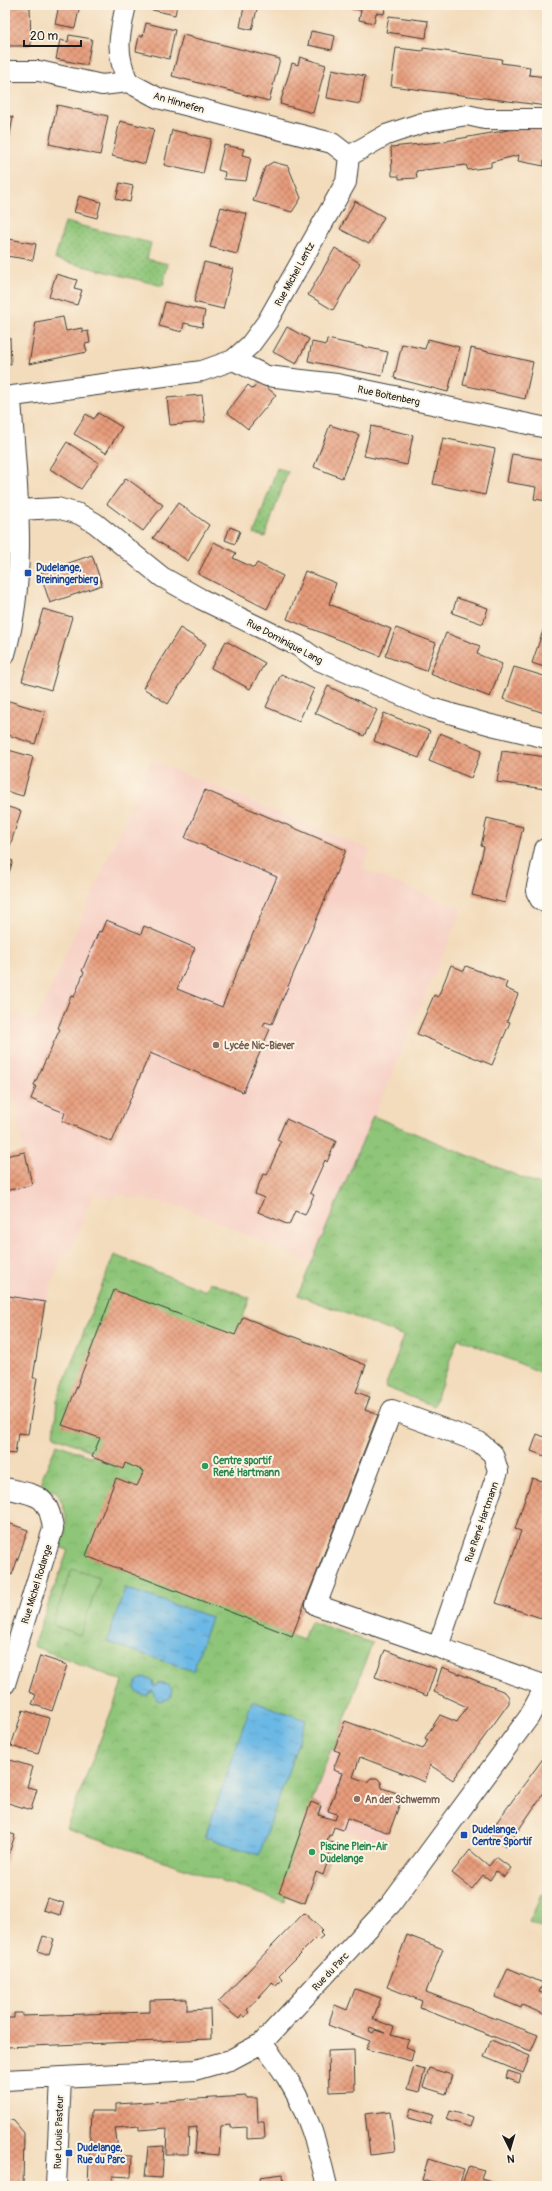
<svg xmlns="http://www.w3.org/2000/svg" width="552" height="2191" viewBox="0 0 552 2191" font-family="Pangolin,sans-serif">
  <defs>
    <pattern id="park-crowns" width="20" height="18" patternUnits="userSpaceOnUse"><rect width="20" height="18" fill="#8ec578"/><path d="M2 6a3 3 0 1 1 6 0M12 15a3 3 0 1 1 6 0" fill="none" stroke="#7aa967"/></pattern>
    <pattern id="garden-dots" width="8" height="8" patternUnits="userSpaceOnUse"><rect width="8" height="8" fill="#8ec578"/><path d="M2 2h.1M6 6h.1" fill="none" stroke="#7aa967" stroke-width="1.8" stroke-linecap="round"/></pattern>
    <pattern id="water-ripples" width="26" height="14" patternUnits="userSpaceOnUse"><rect width="26" height="14" fill="#6bb8e5"/><path d="M2 4q2-2 4 0t4 0M15 11q2-2 4 0t4 0" fill="none" stroke="#5795b9"/></pattern>
    <pattern id="building-cross-hatch" width="8" height="8" patternUnits="userSpaceOnUse"><rect width="8" height="8" fill="#e79c7b"/><path d="M0 0l8 8M0 8l8-8" fill="none" stroke="#ba7e64"/></pattern>
  </defs>
  <rect width="100%" height="100%" fill="#fcf5e5"/>
  <filter id="ink" filterUnits="userSpaceOnUse"><feTurbulence type="fractalNoise" baseFrequency=".025" numOctaves="2"/><feDisplacementMap in="SourceGraphic" scale="8" xChannelSelector="R" yChannelSelector="G"/><feConvolveMatrix kernelMatrix="1 2 1 2 8 2 1 2 1" color-interpolation-filters="sRGB"/></filter>
  <filter id="wash" filterUnits="userSpaceOnUse"><feTurbulence type="fractalNoise" baseFrequency=".012" numOctaves="4" result="noise"/><feDisplacementMap in="SourceGraphic" scale="16" xChannelSelector="R" yChannelSelector="G"/><feGaussianBlur stdDeviation="0.9" result="paint"/><feColorMatrix in="noise" values="0 0 0 0 0 0 0 0 0 0 0 0 0 0 0 0 0 1.4 0 .05"/><feComposite in="paint" operator="in"/></filter>
  <g filter="url(#wash)">
    <rect width="100%" height="100%" fill="#f3dcbc"/>
    <path fill="#f7d1c6" d="M151,760L370,850L362,869L462,909L311,1264L188,1209L117,1194L114,1200L94,1193L70,1251L63,1254L45,1302L9,1296L8,1300H5V1191L32,1185L17,1122L20,1120L9,1073H5V1011L37,1020Z
      M331,1749L341,1750L353,1777L367,1782L371,1778H377L381,1782L382,1788L403,1795L385,1845L335,1827L331,1836L329,1835L332,1827L318,1815L311,1802Z"/>
    <path fill="url(#park-crowns)" stroke="#55704a" d="M373,1116L547,1188V1375L458,1338L434,1406L385,1387L404,1336L298,1295Z
      M114,1255L206,1291L210,1282L250,1298L243,1317L366,1365L356,1391L370,1397L279,1631L303,1640L310,1621L372,1643L334,1750L331,1749L312,1802L321,1806L318,1814L328,1818L326,1824L332,1826L327,1841L334,1843L323,1875L316,1872L305,1903L286,1896L284,1902L66,1828L123,1681L33,1646L68,1550L59,1547C69,1523 68,1515 57,1492L44,1488L41,1480L57,1444L92,1457L94,1452L54,1436L57,1400Z
      M542,1894L547,1896V1930L529,1922Z"/>
    <path fill="url(#garden-dots)" stroke="#55704a" d="M65,222L151,243L147,259L168,264L163,286L55,259Z
      M277,468L288,471L265,537L254,534Z"/>
    <path fill="#8ec578" stroke="#55704a" d="M72,1569L100,1578L80,1635L52,1625Z"/>
    <path fill="url(#water-ripples)" stroke="#446a80" d="M125,1588L211,1617L193,1671L107,1642Z
      M144,1677L153,1681L154,1687L159,1683L168,1685L172,1690L170,1698L161,1702L156,1699L153,1691L146,1696L138,1693L135,1688L136,1682Z
      M252,1701L306,1720L259,1855L205,1837Z"/>
    <g id="blocks">
      <path fill="url(#building-cross-hatch)" fill-rule="evenodd" d="M59,5H80L75,28L55,24Z
        M148,5H177L175,15L148,9Z
        M239,5H258L252,30L240,27L244,7Z
        M352,5H369L385,8L384,14L376,13L374,23L359,20L361,10L352,9Z
        M5,7H30L31,46H5Z
        M389,16L428,21L426,38L386,32Z
        M146,23L175,30L169,59L136,51L139,36H143Z
        M311,31L335,36L332,50L308,45Z
        M69,35L92,39L87,65L56,59L60,40L68,42Z
        M183,35L280,59L269,101L172,76Z
        M396,48L423,51V48L502,59L501,63L530,67L529,75L547,77V106L391,86Z
        M300,57L326,65L313,113L280,104L292,63L298,65Z
        M332,69L365,76L360,104L327,98Z
        M57,105L108,116L100,155L49,144Z
        M5,115L13,117L6,158L5,157Z
        M120,121L154,129L145,164L112,156Z
        M526,127L547,128V161L544,160V166L518,161L519,155L491,162V167L468,170L466,165L416,171L417,178L399,179V176H392L391,147L440,142Z
        M172,130L211,139L203,174L164,165Z
        M224,145L244,149L242,155L251,157L246,181L224,179L225,172L218,170Z
        M273,162L288,166L301,198L292,212L253,201L265,167Z
        M120,183L133,186L130,202L116,199Z
        M79,196L101,202L97,218L74,212Z
        M355,201L384,217L369,244L340,229Z
        M221,207L247,214L237,254L210,247Z
        M9,239L36,244L33,260L6,256Z
        M335,248L360,263L333,310L308,295Z
        M204,262L233,269L223,309L194,302Z
        M56,274L77,280L74,288L82,290L77,305L49,297Z
        M165,302L205,311L202,327L184,323L182,332L159,326Z
        M63,317L66,331L82,328V332L88,331L90,343L85,344L87,352L29,364L36,322Z
        M287,327L309,339L296,364L273,352Z
        M5,338H10L11,364H5Z
        M327,339L388,352L382,376L308,361L312,342L326,345Z
        M428,339L459,347L448,392L394,378L402,344L425,349Z
        M471,348L533,362L525,399L463,385Z
        M259,381L276,395L248,429L227,412L248,385L253,389Z
        M202,395L205,422L170,425L167,398Z
        M98,413L122,427L106,453L74,434L86,414L94,419Z
        M330,425L359,435L342,478L314,467Z
        M371,426L413,435L407,465L364,456Z
        M443,438L495,449L485,495L433,484Z
        M67,442L99,463L81,489L50,469Z
        M512,454L547,460V501L534,499L536,487L507,482Z
        M126,478L163,505L143,531L107,504Z
        M178,503L209,525L188,561L153,538Z
        M230,527L240,531L235,544L225,540Z
        M214,542L236,553L233,558L254,568L257,563L283,576L267,609L198,574Z
        M92,555L102,585L50,603L40,573Z
        M305,571L336,583L329,604L391,629L380,656L287,619Z
        M457,598L488,608L483,624L452,613Z
        M43,609L72,617L51,690L22,681Z
        M547,619V668L532,663Z
        M180,628L206,644L168,704L143,688Z
        M396,628L436,643L426,671L385,656Z
        M446,633L480,646L477,654L502,664L490,697L430,674Z
        M226,641L265,663L250,689L211,668Z
        M514,667L547,677V714L503,699Z
        M281,674L314,689L299,721L266,707Z
        M328,686L377,710L364,736L315,713Z
        M9,701L45,712L35,744L5,734V715Z
        M384,713L430,731L419,758L374,741Z
        M440,733L482,750L471,778L429,761Z
        M5,749L33,757L23,796L5,791Z
        M502,751L547,757L545,789L497,782Z
        M205,790L346,850L272,1024L265,1022L263,1026L270,1029L243,1092L150,1053L112,1142L62,1121L65,1113L31,1099L36,1086L34,1085L60,1029L58,1028L71,996L74,997L84,972L82,971L99,931L101,932L106,920L141,934L144,926L195,948L177,989L222,1007L277,877L185,838Z
        M5,806L21,811L10,846L5,844Z
        M487,818L523,827L505,903L472,895L484,847L481,846Z
        M5,859L13,861L5,884Z
        M451,965L464,971L466,966L507,982L505,988L518,994L507,1021L510,1022L492,1065L417,1034L434,995L438,997Z
        M286,1119L336,1141L327,1162L325,1160L310,1193L314,1195L305,1215L295,1211L289,1225L258,1212L264,1198L255,1194L263,1174L267,1175L281,1142L277,1140Z
        M25,1152L32,1185L5,1191V1156Z
        M114,1290L235,1335L243,1317L366,1365L356,1392L370,1397L365,1410L378,1415L292,1636L86,1556L116,1478L137,1486L144,1471L125,1463L123,1469L92,1457L100,1438L62,1425Z
        M9,1296L45,1302L33,1378H37L28,1434L18,1433L15,1454L5,1453V1300H8Z
        M537,1434L547,1438V1457L531,1451Z
        M532,1478L546,1482L547,1494V1602L541,1618L496,1603L521,1531L515,1529Z
        M8,1523L28,1530L12,1575L5,1572V1524L7,1525Z
        M385,1650L436,1669L427,1696L375,1677Z
        M40,1656L67,1665L52,1711L32,1704L36,1695L29,1692Z
        M442,1667L505,1692L509,1697V1703L453,1780L430,1765L425,1782L360,1757L353,1777L367,1782L371,1778H377L381,1782L382,1788L403,1795L389,1833L347,1818L343,1830L334,1827L331,1836L329,1835L327,1841L334,1843L323,1875L316,1872L305,1903L279,1893L311,1802L321,1806L318,1815L335,1820L337,1814L328,1811L342,1773L333,1770L340,1752L334,1750L345,1721L423,1749L428,1740L425,1738L440,1715L457,1722L467,1707L434,1692Z
        M23,1710L49,1718L38,1754L11,1746Z
        M547,1753V1788L507,1847L488,1834Z
        M7,1759L33,1767L27,1787L37,1789L31,1810L5,1802V1765Z
        M5,1832L15,1835L5,1865Z
        M470,1850L489,1866L496,1857L511,1868L504,1877L496,1871L490,1880L483,1875L472,1889L452,1873Z
        M47,1898L64,1903L60,1915L43,1910Z
        M304,1913L323,1930L320,1933L323,1936L318,1940L316,1938L279,1975L282,1979L276,1985L272,1982L268,1987L247,2010L249,2012L245,2017L242,2015L239,2019L218,2002Z
        M407,1935L443,1949L426,1992L538,2035L531,2051L420,2008L422,2001L387,1987Z
        M43,1936L54,1939L49,1955L38,1951Z
        M508,1968L543,1983L539,1992L547,1995L546,2015L522,2005L521,2008L495,1997Z
        M355,1989L381,1998L373,2019L394,2027L391,2035L409,2040L406,2047L414,2050L411,2061L366,2049L370,2041L328,2025L335,2005L347,2010ZM370,2027L385,2033L375,2030L373,2033L369,2031Z
        M187,1999V2010L210,2009L211,2039L5,2047V2018H14V2013H22V2016L150,2012V2000Z
        M491,2040L530,2056L523,2073L484,2057Z
        M354,2050L355,2091L329,2092L328,2051Z
        M414,2067L425,2070L419,2092L407,2089Z
        M429,2068L452,2075L446,2094L423,2087Z
        M508,2071L521,2075L519,2083L506,2078Z
        M246,2096V2098H257L258,2122H264L265,2138L247,2139V2127L230,2128V2125L221,2126L219,2155L195,2153L197,2127L189,2128L188,2154H166L167,2128L139,2130V2126L115,2128L118,2149L106,2148L105,2155L132,2156L131,2177L113,2176V2186H88L91,2111H116V2104Z
        M411,2108L433,2115L430,2124L408,2118Z
        M390,2111L395,2152L370,2155L365,2114Z
        M450,2111L473,2117L470,2127L447,2120Z
        M5,2118L14,2121L24,2133L23,2186H5Z
        M164,2146L162,2178L145,2177L148,2147Z
        M428,2159L464,2170L459,2186H443L422,2180Z
        M469,2166L484,2170L481,2178L507,2186H461Z
        M283,2174L284,2186H261L260,2177Z"/>
    </g>
  </g>
  <g filter="url(#ink)">
    <use href="#blocks" fill-opacity="0" stroke="#3c3934" stroke-width="1"/>
    <g fill="none" stroke-linecap="round" stroke-linejoin="round">
      <g stroke="#3c3934" stroke-width="22">
        <path id="minor" d="M126,5C119,37 115,51 128,82
          M5,71H39L102,85L128,82L158,98L332,143L349,156
          M349,156L386,135L422,123L467,115L485,119H547
          M233,360L267,376L337,384L547,428
          M5,397L202,371L233,360L250,345L267,322L346,182L349,156
          M18,510L57,508L79,514L95,523L162,577L201,599L298,646L318,660L431,708L491,725L547,738
          M5,654C29,571 16,482 11,398
          M545,849L536,891L540,899L547,903
          M392,1410L479,1442L493,1454L498,1471L440,1641L443,1649L316,1605Z
          M5,1488C36,1495 49,1494 53,1529L5,1684
          M443,1649L546,1686
          M262,2043C270,2054 280,2066 287,2078C308,2111 318,2148 327,2186
          M5,2080L195,2070L230,2060L262,2043L391,1904L529,1717L547,1683
          M56,2186L61,2078"/>
      </g>
      <use href="#minor" stroke="#fff" stroke-width="20"/>
    </g>
  </g>
  <g fill="#1a4fb4" stroke="#fcf5e5" stroke-width="1.5">
    <rect x="24" y="569" width="8" height="8" rx="2"/>
    <rect x="460" y="1831" width="8" height="8" rx="2"/>
    <rect x="65" y="2149" width="8" height="8" rx="2"/>
  </g>
  <g fill="#8d6e63" stroke="#fcf5e5" stroke-width="1.5">
    <circle cx="216" cy="1045" r="4"/>
    <circle cx="357" cy="1799" r="4"/>
  </g>
  <g fill="#2e9e5b" stroke="#fcf5e5" stroke-width="1.5">
    <circle cx="205" cy="1466" r="4"/>
    <circle cx="312" cy="1852" r="4"/>
  </g>
  <g text-anchor="middle" stroke-width="4" stroke-linejoin="round" paint-order="stroke">
    <g font-size="10" fill="#1c1c1c" stroke="#fcf5e5">
      <text transform="translate(179 102) rotate(16)" y="4">An Hinnefen</text>
      <text transform="translate(294 274) rotate(-61)" y="4">Rue Michel Lentz</text>
      <text transform="translate(389 395) rotate(12)" y="4">Rue Boitenberg</text>
      <text transform="translate(285 641) rotate(28)" y="4">Rue Dominique Lang</text>
      <text transform="translate(481 1522) rotate(-71)" y="4">Rue René Hartmann</text>
      <text transform="translate(36 1584) rotate(-73)" y="4">Rue Michel Rodange</text>
      <text transform="translate(330 1971) rotate(-47)" y="4">Rue du Parc</text>
      <text transform="translate(58 2132) rotate(-88)" y="4">Rue Louis Pasteur</text>
    </g>
    <g font-size="10" font-weight="bold" fill="#164399" stroke="#fcf5e5" text-anchor="start">
      <text x="36" y="571">Dudelange,<tspan x="36" dy="12">Breiningerbierg</tspan></text>
      <text x="472" y="1833">Dudelange,<tspan x="472" dy="12">Centre Sportif</tspan></text>
      <text x="77" y="2151">Dudelange,<tspan x="77" dy="12">Rue du Parc</tspan></text>
    </g>
    <g font-size="10" font-weight="bold" fill="#785e54" stroke="#fcf5e5" text-anchor="start">
      <text x="224" y="1049">Lycée Nic-Biever</text>
      <text x="365" y="1803">An der Schwemm</text>
    </g>
    <g font-size="10" font-weight="bold" fill="#27864d" stroke="#fcf5e5" text-anchor="start">
      <text x="213" y="1464">Centre sportif<tspan x="213" dy="12">René Hartmann</tspan></text>
      <text x="320" y="1850">Piscine Plein-Air<tspan x="320" dy="12">Dudelange</tspan></text>
    </g>
  </g>
  <rect width="552" height="2191" fill="none" stroke="#fcf5e5" stroke-width="20"/>
  <g transform="translate(510 2149) rotate(175)" stroke="#fcf5e5" stroke-width="3" paint-order="stroke">
  <path d="M0-3L7 15L0 10L-7 15Z" fill="#1c1c1c"/>
  <text y="-6" font-size="11" font-weight="bold" text-anchor="middle" fill="#1c1c1c">N</text>
  </g>
  <path d="M24 40v6h57v-6" fill="none" stroke="#1c1c1c" stroke-width="2"/>
  <text x="30" y="40" font-size="12" fill="#1c1c1c" stroke="#fcf5e5" stroke-width="3" paint-order="stroke">20 m</text>
</svg>
